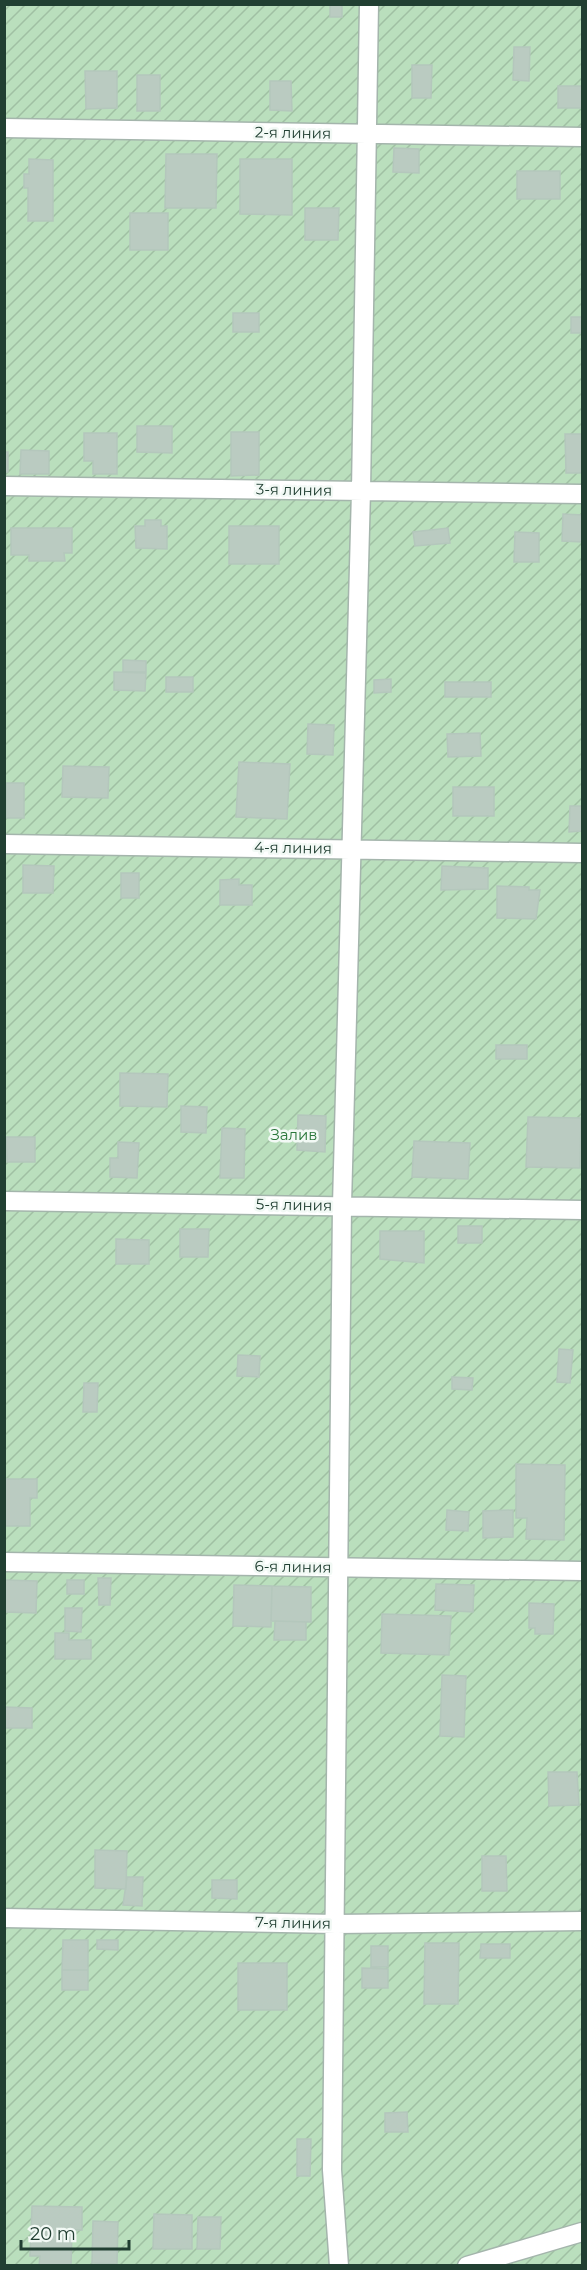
<svg xmlns="http://www.w3.org/2000/svg" width="587" height="2270" viewBox="0 0 587 2270" font-family="Montserrat,sans-serif">
  <defs>
    <pattern id="garden-furrows" width="10" height="10" patternUnits="userSpaceOnUse" patternTransform="scale(1.5)"><rect width="10" height="10" fill="#badfbd"/><path d="M-1 1l2-2M0 10L10 0M9 11l2-2" fill="none" stroke="#a0c0a3"/></pattern>
  </defs>
  <rect width="100%" height="100%" fill="#e2ede6"/>
  <path fill="url(#garden-furrows)" d="M5,5H582V2265H5Z"/>
  <path fill="#bacbc1" stroke="#b4c7bc" stroke-width="1.5" d="M330,4H342V17H330Z
    M514,47H530L529,81L513,80Z
    M412,65H432L431,98H412Z
    M85,71H117V108L86,109Z
    M137,75H160V111H137Z
    M270,81H291L292,111L270,110Z
    M558,86H582V108H558Z
    M394,148L419,149V173L393,172Z
    M166,154H217L216,208H165Z
    M29,159L53,160V221H28V188H24V174H29Z
    M240,159H292V215L240,214Z
    M517,171H560V199H517Z
    M305,208H339L338,240H305Z
    M130,213H168V250H130Z
    M233,313H259V332H233Z
    M571,317H582V333H571Z
    M137,426H172V453L137,452Z
    M231,432H259V475L231,476Z
    M84,433H117V474H93V461H84Z
    M565,434H582V473H566Z
    M21,450L49,451V474H20Z
    M4,452H8V472H4Z
    M563,514L582,515V542L562,541Z
    M145,520H161V526H167V549L136,548L135,526H145Z
    M229,526H279V564H229Z
    M11,528H72V553H64L65,561H29V555H11Z
    M448,528L450,543L415,546L413,532Z
    M515,532L539,533V562H514Z
    M123,660L146,661V672H123Z
    M114,672L146,673L145,691L114,690Z
    M166,677H193V692H166Z
    M391,679V692L374,693V680Z
    M445,682H491V697H445Z
    M308,724L334,725L333,755L307,754Z
    M480,733L481,756L448,757L447,734Z
    M239,762L290,764L287,819L236,817Z
    M63,766L109,767L108,798L62,797Z
    M6,783H24V818H6Z
    M453,787H494V816H453Z
    M570,806H582V831L569,832Z
    M23,865L54,866L53,893H23Z
    M442,866L488,868V889L441,890Z
    M121,873H139V898H121Z
    M239,879V885H252V905H220V880Z
    M497,886L529,887V890H540L536,919L497,918Z
    M496,1045H527V1059H496Z
    M120,1073L168,1074L167,1107L120,1106Z
    M181,1106L207,1107L206,1133L181,1132Z
    M298,1115L326,1116L325,1152L297,1150Z
    M528,1117L581,1118L580,1168L526,1167Z
    M222,1128L245,1129L244,1178H220Z
    M6,1137H35V1162H7Z
    M414,1141L470,1143L468,1179L412,1177Z
    M118,1142L139,1143L137,1178L110,1177V1158H118Z
    M458,1226H482V1243H458Z
    M180,1229H209L208,1257H180Z
    M380,1231H424V1263L380,1259Z
    M116,1239L149,1240V1264H116Z
    M559,1349L573,1350L570,1383L557,1382Z
    M238,1355L260,1356L259,1377L237,1376Z
    M452,1377L473,1378L472,1390L452,1389Z
    M84,1383H98L97,1412H83Z
    M516,1464L565,1465L564,1540L526,1539L527,1518H516Z
    M4,1479H37V1498H30V1526H4Z
    M447,1510L469,1512L468,1531L446,1530Z
    M513,1510V1537L483,1538V1511Z
    M98,1578H111L110,1605H99Z
    M4,1580L37,1581L36,1613L4,1612Z
    M67,1580H84V1594H67Z
    M436,1584L474,1585L473,1612L435,1610Z
    M234,1585L272,1586L271,1627L233,1626Z
    M272,1586L311,1587V1622L271,1621Z
    M529,1603L554,1604L553,1634H535V1628H529Z
    M65,1608H82L81,1632L65,1631Z
    M382,1614L451,1616L449,1655L381,1653Z
    M275,1621L306,1622V1640H274Z
    M55,1633H69V1640H91V1659H55Z
    M442,1675L466,1676L464,1737L440,1736Z
    M4,1707L32,1708V1728H4Z
    M548,1772H577L579,1805L549,1806Z
    M95,1850L127,1851L126,1889L95,1888Z
    M482,1856H506L507,1891H482Z
    M127,1877H143L142,1906L123,1905Z
    M212,1880H237V1899L212,1898Z
    M63,1940H88V1970H62Z
    M97,1940H118V1950L97,1949Z
    M425,1943H459L458,2004H424Z
    M481,1944H510V1958H480Z
    M371,1946H388V1967H371Z
    M238,1963H287V2010H238Z
    M362,1968L388,1969V1988H362Z
    M62,1970H88V1990H62Z
    M407,2112L408,2132H385V2113Z
    M297,2139H311L310,2176H297Z
    M32,2206L82,2207V2230H72L71,2266H39L40,2256H30Z
    M154,2214L192,2215V2249H153Z
    M198,2217H221L220,2249H197Z
    M93,2221L118,2222L117,2264L92,2263Z"/>
  <g fill="none" stroke-linecap="round" stroke-linejoin="round">
    <g stroke="#a4b5ac" stroke-width="21">
      <path id="minor" d="M4,128L582,137
        M4,486L582,494
        M4,844L582,853
        M4,1201L582,1210
        M4,1562L582,1571
        M4,1918L336,1924L582,1921
        M339,2266L332,2170L342,1205L361,491L369,4
        M467,2266L582,2232"/>
    </g>
    <use href="#minor" stroke="#fff" stroke-width="18"/>
  </g>
  <g text-anchor="middle" stroke-width="5" stroke-linejoin="round" paint-order="stroke">
    <g font-size="15" fill="#213f32" stroke="#f2f9f5">
      <text transform="translate(293 133) rotate(1)" y="5">2-я линия</text>
      <text transform="translate(294 490) rotate(1)" y="5">3-я линия</text>
      <text transform="translate(293 848) rotate(1)" y="5">4-я линия</text>
      <text transform="translate(294 1205) rotate(1)" y="5">5-я линия</text>
      <text transform="translate(293 1567) rotate(1)" y="5">6-я линия</text>
      <text transform="translate(293 1923) rotate(1)" y="5">7-я линия</text>
    </g>
    <g font-size="15" fill="#29773a" stroke="#f2f9f5">
      <text x="294" y="1140">Залив</text>
    </g>
  </g>
  <rect width="587" height="2270" fill="none" stroke="#213f32" stroke-width="12"/>
  <path d="M21 2240v9h108v-9" fill="none" stroke="#213f32" stroke-width="3"/>
  <text x="30" y="2240" font-size="18" fill="#213f32" stroke="#f2f9f5" stroke-width="4.5" paint-order="stroke">20 m</text>
</svg>
